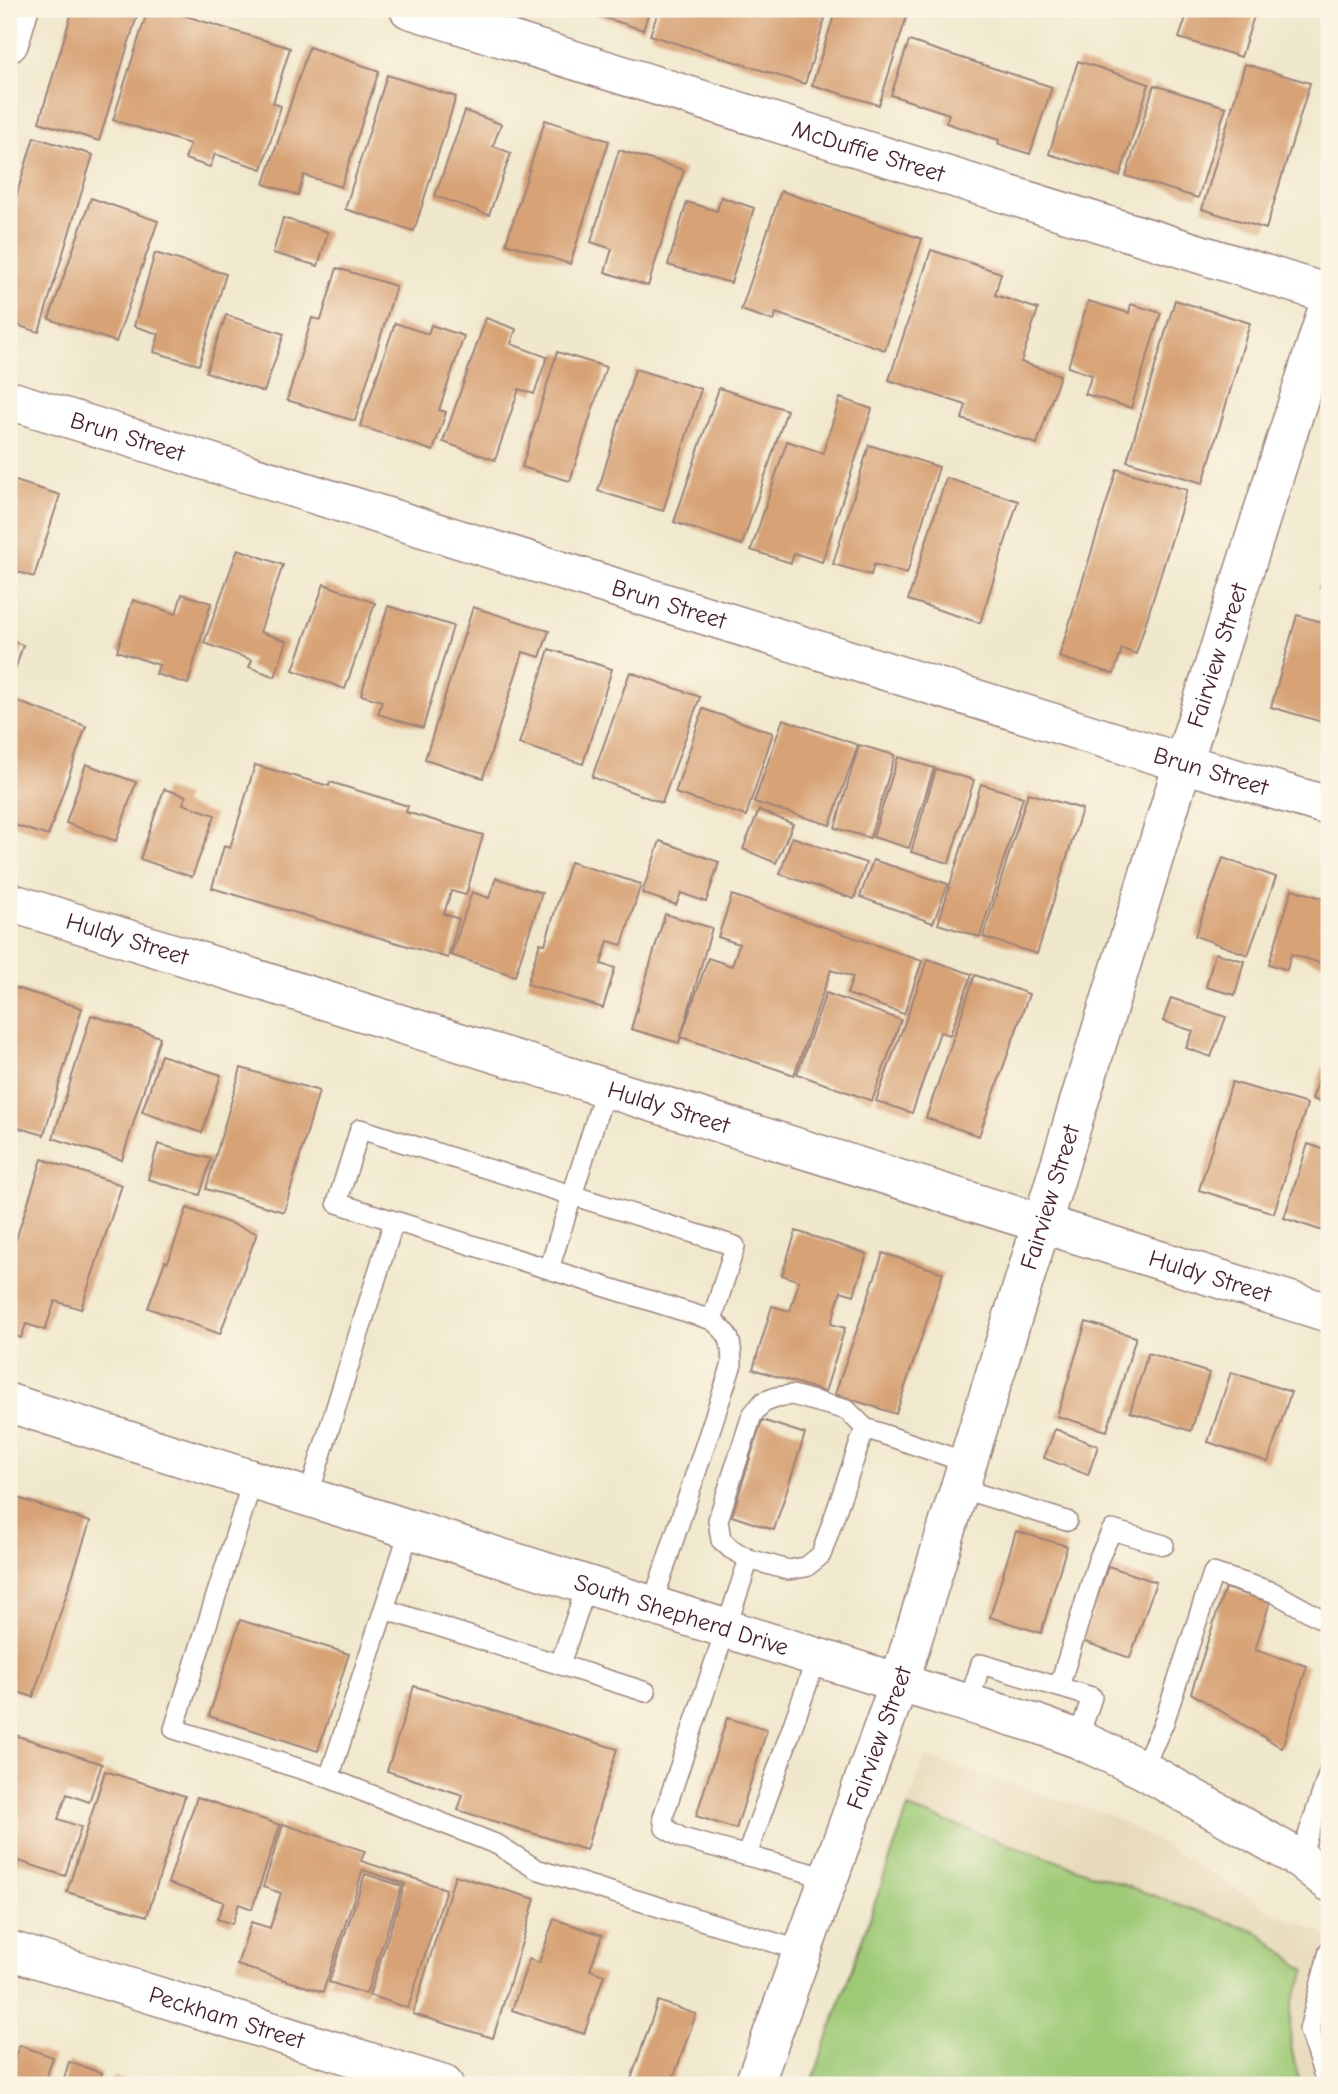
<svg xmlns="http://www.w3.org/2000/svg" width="1338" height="2094" viewBox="0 0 1338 2094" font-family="'Comic Neue',sans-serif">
  <rect width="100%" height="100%" fill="#fcf5e5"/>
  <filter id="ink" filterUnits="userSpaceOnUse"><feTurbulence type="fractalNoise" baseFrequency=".0143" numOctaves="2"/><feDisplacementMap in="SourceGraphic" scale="14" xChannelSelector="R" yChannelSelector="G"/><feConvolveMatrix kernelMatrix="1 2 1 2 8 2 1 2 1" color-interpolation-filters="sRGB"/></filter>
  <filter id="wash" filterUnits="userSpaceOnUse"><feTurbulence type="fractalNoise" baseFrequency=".00686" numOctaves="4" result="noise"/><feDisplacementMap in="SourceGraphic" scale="28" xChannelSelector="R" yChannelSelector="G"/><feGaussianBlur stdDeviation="1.57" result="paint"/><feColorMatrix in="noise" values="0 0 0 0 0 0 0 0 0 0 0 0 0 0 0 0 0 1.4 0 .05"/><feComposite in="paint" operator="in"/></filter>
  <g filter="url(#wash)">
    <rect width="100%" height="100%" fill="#f0e8cc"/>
    <path fill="#e7daba" d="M925,1757L1106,1814L1162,1844L1274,1912L1329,1936V2085H811Z"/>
    <path fill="#9eca77" stroke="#747451" stroke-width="2" d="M908,1808L1259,1933L1306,1971C1302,1981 1296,1992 1293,2002C1286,2031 1292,2058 1301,2085H811Z"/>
    <g id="blocks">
      <path fill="#d7a275" d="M73,9H139L99,141L39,122Z
        M148,9H163L290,48L273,103L281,106L262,169L215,154L210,167L185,159L190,144L113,120Z
        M578,9H650L643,30Z
        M659,9H825L822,18L825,19L805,84L650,35Z
        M836,9H909L879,105L812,85Z
        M1189,9H1230L1254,16L1241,57L1179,38Z
        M909,41L1052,87L1030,154L998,144L999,140L946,123L949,114L891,95Z
        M309,47L379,71L341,187L304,175L298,195L264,184Z
        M1078,61L1149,84L1120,176L1049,154Z
        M1245,64L1310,83L1266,229L1202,209Z
        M387,75L456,97L414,231L345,209Z
        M1154,85L1226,107L1198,198L1126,176Z
        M465,111L501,124L493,146L511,153L489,215L435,196Z
        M545,120L609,141L570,264L506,243Z
        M34,137L93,155L39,332L9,323V220Z
        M619,150L684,170L648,286L605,272L612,249L591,242Z
        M781,191L922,239L885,350L776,313L774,321L741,310Z
        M721,197L754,208L731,283L668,265L687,202L717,211Z
        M91,198L158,221L116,342L49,319Z
        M283,218L328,232L318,266L273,253Z
        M931,250L1001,273L995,295L1038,309L1021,362L1060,375L1037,444L962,419L966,405L889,380Z
        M155,253L226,274L199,365L154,352L159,334L134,326Z
        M337,268L396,286L355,421L287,400L312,318L321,320Z
        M1175,300L1250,323L1203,483L1127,461Z
        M1088,301L1129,313L1131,304L1161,313L1131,408L1085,394L1092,375L1068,367Z
        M226,315L284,334L264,392L206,372Z
        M486,318L516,329L511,344L547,357L534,394L519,389L495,460L443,442Z
        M395,323L428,334L431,325L464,336L439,410L446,412L433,451L360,426Z
        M557,352L606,367L570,481L522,467Z
        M635,369L701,389L663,511L598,491Z
        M719,388L787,410L742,545L674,522Z
        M840,398L872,409L822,562L794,553L791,563L751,550L787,441L823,453Z
        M869,445L939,467L907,574L874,564L871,575L833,564Z
        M1117,469L1187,490L1136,654L1122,649L1114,674L1059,657Z
        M946,478L1018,501L980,623L908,600Z
        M9,479L60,495L34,577L9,569Z
        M238,549L283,565L260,632L287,641L275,677L249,667L252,660L204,643Z
        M1328,556H1329V590L1320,587Z
        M324,584L375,603L345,689L293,670Z
        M182,594L211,603L188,684L156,674L159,665L117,651L133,600L176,614Z
        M388,606L453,626L423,728L378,714L382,701L361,695Z
        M473,607L549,631L540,657L523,652L483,778L425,759Z
        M1297,615L1329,624V724L1271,707Z
        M9,640L23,645L13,676L9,675Z
        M549,649L612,669L583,764L519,744Z
        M630,672L700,697L662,803L592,777Z
        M13,700L86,726L48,836L9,823V713Z
        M703,709L773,733L746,816L675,793Z
        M783,719L858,745L830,825L754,802Z
        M859,745L895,755L870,838L835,828Z
        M898,757L934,768L909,848L873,837Z
        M86,764L136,782L116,841L66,823Z
        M255,765L329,786L330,782L408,806L406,812L483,835L466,895L451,891L444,914L459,919L448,958L212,888L224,846L230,848Z
        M936,769L974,780L949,863L911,852Z
        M981,784L1023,797L980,937L938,924Z
        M164,789L186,796L183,804L215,815L192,877L140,859Z
        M1028,793L1082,809L1037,954L983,937Z
        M759,810L793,824L776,863L743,849Z
        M792,837L866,863L854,899L780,874Z
        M660,841L719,862L706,902L681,893L676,905L642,893Z
        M1223,858L1276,877L1248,955L1195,936Z
        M873,860L948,884L933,923L860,897Z
        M570,862L641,884L622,945L608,941L601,964L615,968L603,1008L527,984L540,943L545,944Z
        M496,878L542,893L515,976L451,955L472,892L489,898Z
        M1292,889L1329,900V943L1323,964L1291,954L1287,970L1269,964Z
        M732,895L922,961L904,1014L847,994L853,977L831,970L794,1075L681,1037L708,958L732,966L739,944L718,937Z
        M665,914L712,928L679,1043L631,1029Z
        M1215,953L1244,961L1235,995L1206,987Z
        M928,959L972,974L950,1035L940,1032L912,1113L876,1101Z
        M975,975L1029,994L979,1136L926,1118Z
        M9,986L82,1008L44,1135L9,1125Z
        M826,993L901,1020L872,1101L797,1074Z
        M1171,998L1226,1017L1211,1057L1186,1048L1193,1031L1163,1021Z
        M91,1015L160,1037L122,1160L53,1138Z
        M161,1055L221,1075L202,1133L142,1112Z
        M1323,1066L1329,1068V1105L1312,1099Z
        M241,1068L319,1091L284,1212L206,1189Z
        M1232,1082L1307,1104L1274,1213L1199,1190Z
        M158,1144L211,1159L200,1195L148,1179Z
        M1308,1144L1329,1151V1233L1284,1218Z
        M42,1159L122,1185L81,1309L55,1301L45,1330L26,1324L21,1338L9,1334V1261Z
        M187,1208L257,1233L220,1334L148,1308L165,1261L168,1262Z
        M796,1231L867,1254L854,1295L841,1291L831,1324L845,1328L825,1392L753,1369L772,1306L790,1311L799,1281L782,1275Z
        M883,1253L943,1273L896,1414L835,1394Z
        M1086,1322L1136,1337L1107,1431L1057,1416Z
        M1148,1353L1209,1373L1191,1431L1130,1412Z
        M1231,1372L1291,1392L1268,1462L1208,1442Z
        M762,1420L805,1434L774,1530L732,1516Z
        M1055,1429L1098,1446L1088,1475L1044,1458Z
        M9,1495L90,1522L33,1697L9,1689Z
        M1016,1531L1067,1546L1041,1633L990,1617Z
        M1108,1566L1156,1582L1130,1658L1082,1641Z
        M1225,1588L1270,1602L1255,1650L1307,1666L1282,1748L1191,1693Z
        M240,1620L349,1654L318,1751L209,1716Z
        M414,1686L617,1749L586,1850L458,1810L463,1795L387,1771Z
        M727,1718L767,1730L736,1829L696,1816Z
        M9,1733L102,1764L89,1802L67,1794L58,1819L81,1827L65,1876L19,1861L15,1872L9,1870Z
        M105,1771L185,1796L147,1916L67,1892Z
        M197,1797L280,1825L252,1909L239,1904L232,1924L217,1919L224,1902L168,1883Z
        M283,1824L365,1851L361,1861L446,1889L408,2008L369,1995L405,1884L363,1870L323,1992L237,1965L251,1922L270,1928L281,1893L263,1887Z
        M365,1874L402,1886L366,1994L329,1982Z
        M455,1875L535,1899L493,2038L413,2014Z
        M554,1919L602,1935L590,1970L604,1975L584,2034L512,2010L529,1959L539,1963Z
        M658,2001L696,2014L671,2085H629Z
        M19,2045L53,2057L44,2085H9V2076Z
        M69,2062L102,2073L98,2085H62Z
        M114,2077L137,2085H111Z"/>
    </g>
  </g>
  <g filter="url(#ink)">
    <use href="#blocks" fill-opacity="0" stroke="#9d847c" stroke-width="2"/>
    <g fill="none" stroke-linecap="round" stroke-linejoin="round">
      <g stroke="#9d847c" stroke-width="22">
        <path id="service" d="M360,1129L735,1246L712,1320L337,1203Z
          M549,1269L606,1087
          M253,1479L174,1729L329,1778L498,1845L536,1869L802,1951
          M959,1488L1067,1521
          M308,1497L394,1221
          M749,1559L731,1549L721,1540L718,1520L752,1415L763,1402L776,1397L792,1395L847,1410L865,1428
          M652,1605L732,1364C731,1339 731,1335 712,1320
          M384,1609L646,1692
          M560,1664L587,1585
          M1059,1687L1098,1560L1112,1530L1164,1545
          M968,1704L981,1664L1092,1697L1078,1739
          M1142,1769L1163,1725L1213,1573L1273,1592L1329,1623
          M329,1778L410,1529
          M747,1855L817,1657
          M1300,1859L1329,1772
          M828,1878L682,1838L665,1828L663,1817L749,1559L788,1570L806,1567L821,1555L865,1428L968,1463
          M1327,2085L1309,2030L1329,1951"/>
      </g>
      <g stroke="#9d847c" stroke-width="41">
        <g id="minor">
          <path id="s1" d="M409,9L1329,294"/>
          <path d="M9,43L19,9"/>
          <path id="s2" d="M9,400L1183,763L1329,806"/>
          <path id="s3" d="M9,902L1329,1313"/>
          <path id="s4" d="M9,1950L444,2085"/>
        </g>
      </g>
      <g stroke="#9d847c" stroke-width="41">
        <g id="tertiary">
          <path id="s5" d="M754,2085L899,1683L1042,1223L1183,763L1329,304"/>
        </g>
      </g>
      <g stroke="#9d847c" stroke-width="41">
        <g id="primary">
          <path id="s6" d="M9,1403L899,1683L1037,1724L1078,1739L1142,1769L1300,1859L1329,1882"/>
        </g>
      </g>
      <use href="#service" stroke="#fff" stroke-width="19"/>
      <use href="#minor" stroke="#fff" stroke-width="38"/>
      <use href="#tertiary" stroke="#fff" stroke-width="38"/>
      <use href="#primary" stroke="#fff" stroke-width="38"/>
    </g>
  </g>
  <g text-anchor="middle" stroke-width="7" stroke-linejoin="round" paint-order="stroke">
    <g font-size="24" fill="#4a1f2b" stroke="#fcf5e5">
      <text dy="8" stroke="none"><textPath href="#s1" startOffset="481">McDuffie Street</textPath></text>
      <text dy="8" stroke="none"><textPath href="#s2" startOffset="124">Brun Street</textPath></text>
      <text dy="8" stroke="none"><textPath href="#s2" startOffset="691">Brun Street</textPath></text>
      <text dy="8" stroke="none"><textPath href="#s5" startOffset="1503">Fairview Street</textPath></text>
      <text dy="8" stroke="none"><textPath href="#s2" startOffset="1258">Brun Street</textPath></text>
      <text dy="8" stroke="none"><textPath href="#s3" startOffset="124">Huldy Street</textPath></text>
      <text dy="8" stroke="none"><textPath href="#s3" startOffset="691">Huldy Street</textPath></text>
      <text dy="8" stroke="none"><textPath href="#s5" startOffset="936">Fairview Street</textPath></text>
      <text dy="8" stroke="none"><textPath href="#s3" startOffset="1258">Huldy Street</textPath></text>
      <text dy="8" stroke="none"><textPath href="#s6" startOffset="705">South Shepherd Drive</textPath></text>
      <text dy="8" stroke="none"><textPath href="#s5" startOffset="369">Fairview Street</textPath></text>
      <text dy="8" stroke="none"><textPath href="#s4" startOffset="228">Peckham Street</textPath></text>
    </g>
  </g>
  <rect width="1338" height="2094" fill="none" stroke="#fcf5e5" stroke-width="35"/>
</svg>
